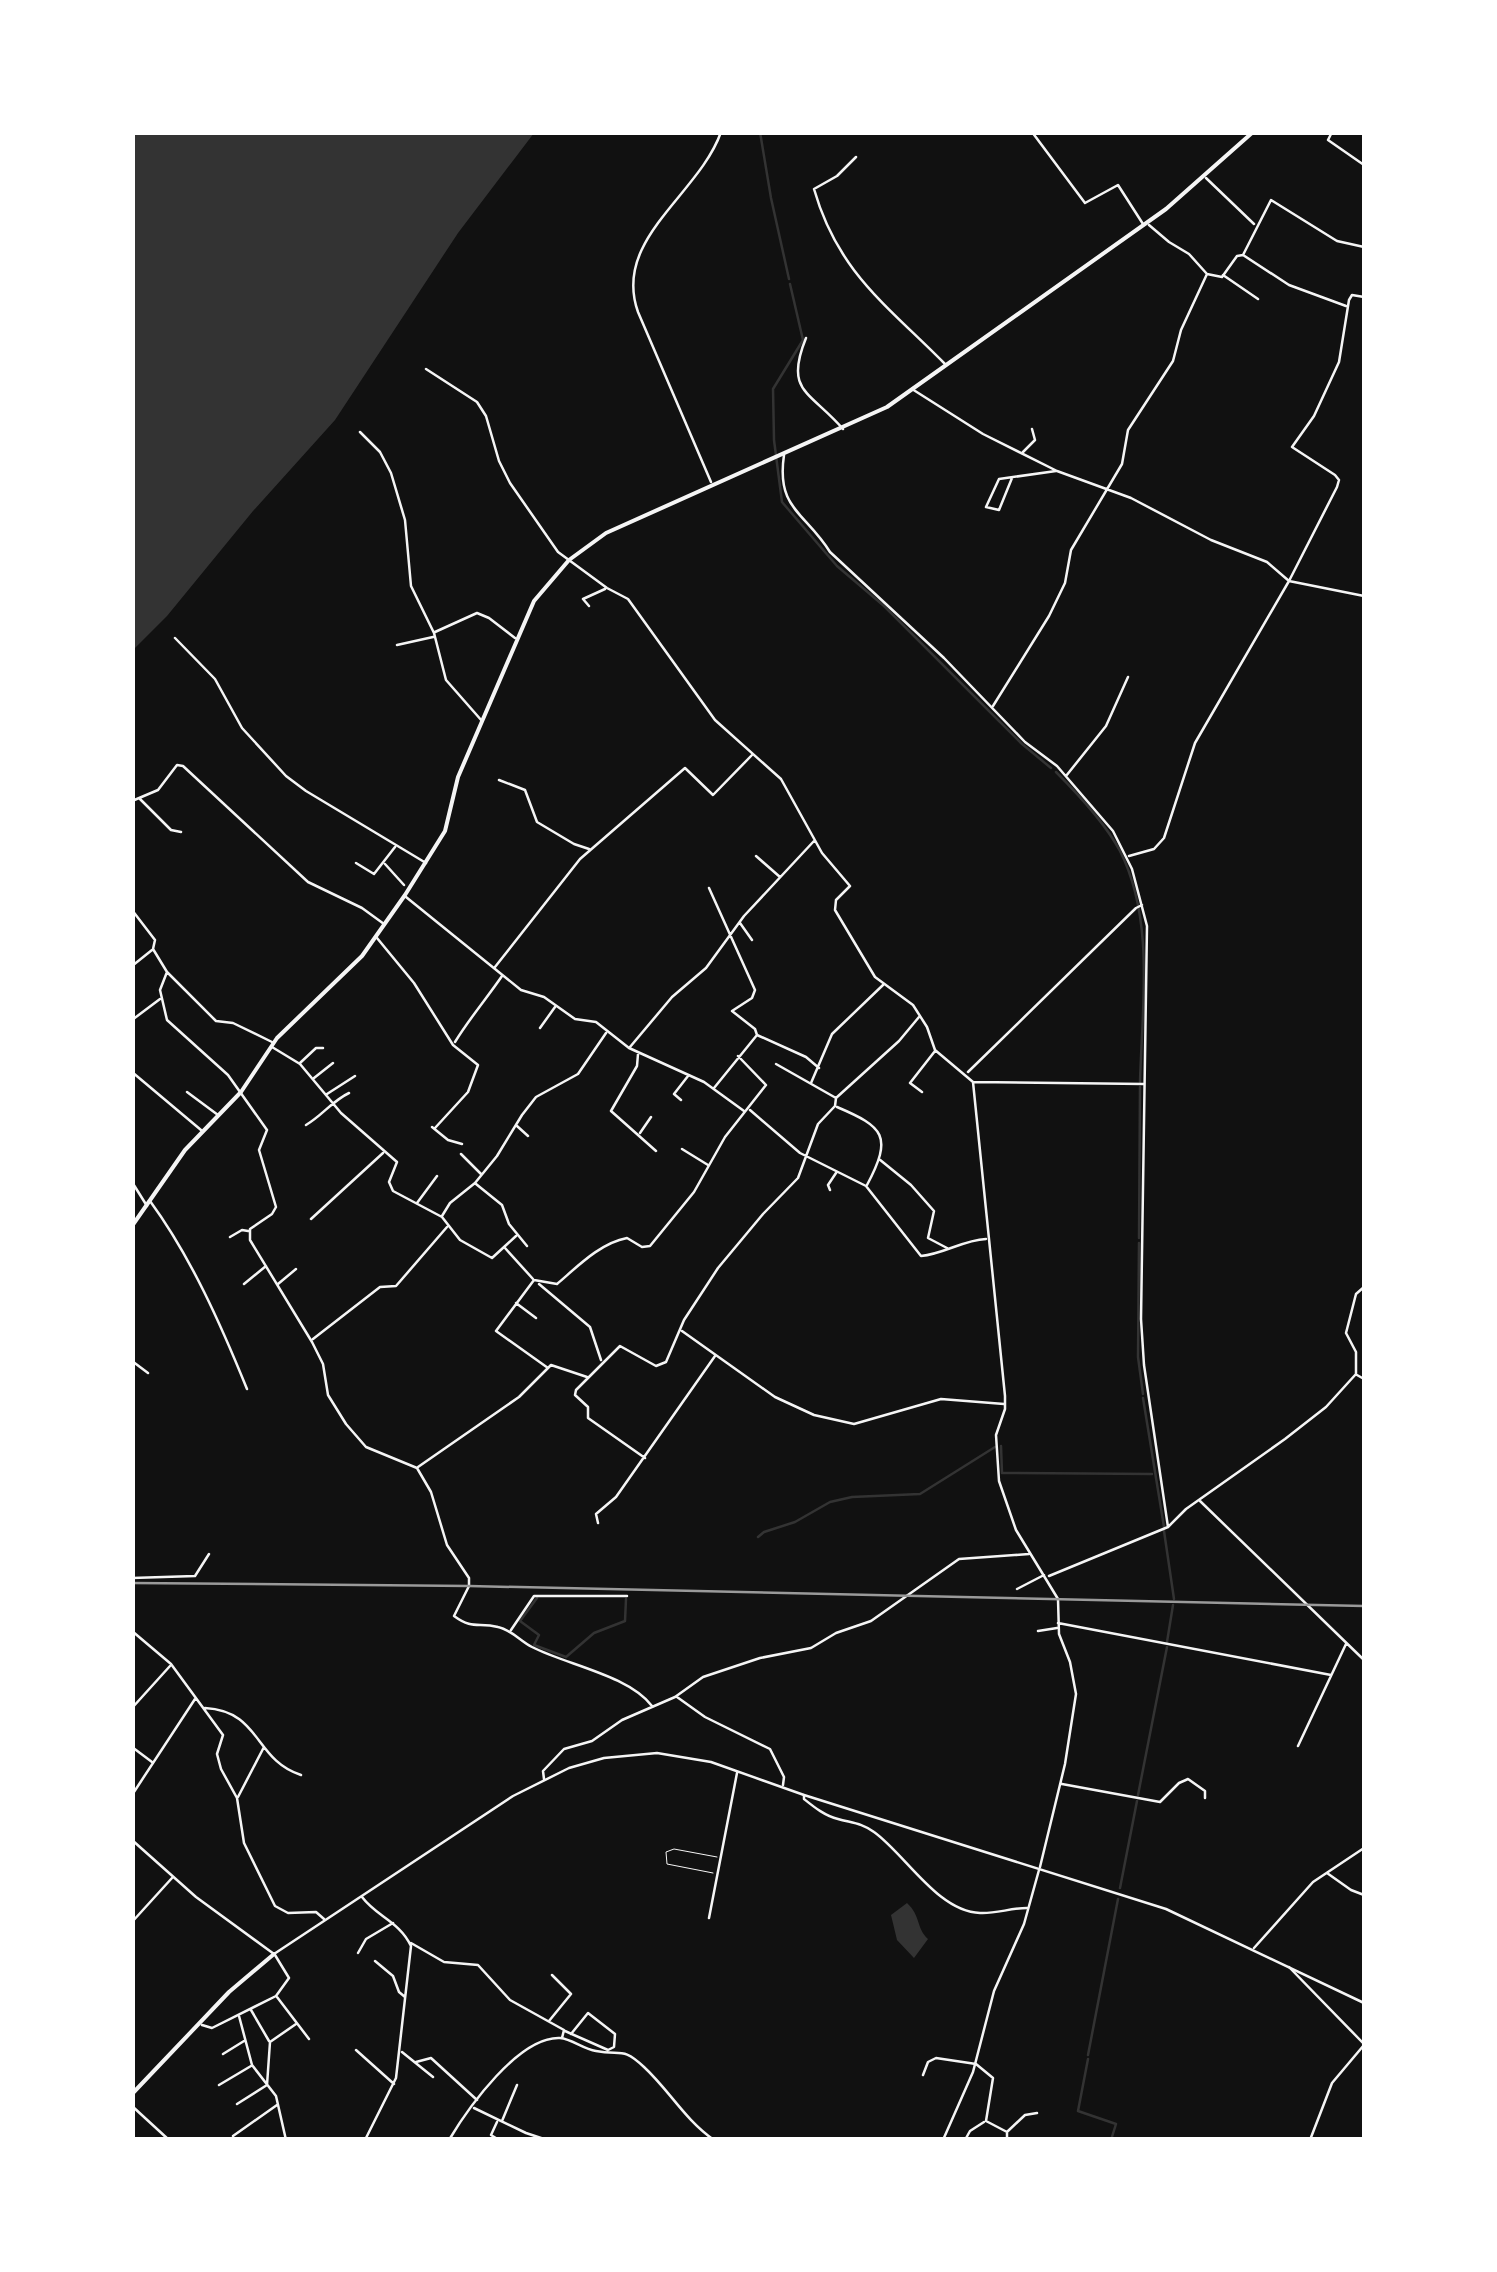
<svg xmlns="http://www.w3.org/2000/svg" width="1497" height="2272" viewBox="0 0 1497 2272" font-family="Inter,sans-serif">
  <rect width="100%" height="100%" fill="#111"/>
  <path fill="#333" d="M133,132L534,133L458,233L335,420L253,511L167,616L133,650Z
    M907,1903C921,1916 916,1928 928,1939L914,1958L897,1940L891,1915Z"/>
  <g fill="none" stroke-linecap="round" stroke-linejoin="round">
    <path stroke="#333" stroke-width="2.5" d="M760,132L771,198L789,279
      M790,284L803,340L773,389L774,440L782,502L837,566L884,606L1022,744L1051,768
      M1056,772C1078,794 1105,823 1120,851C1155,920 1142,1007 1140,1082
      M1139,1238L1140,1087
      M1139,1243L1138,1357L1143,1394
      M1143,1398L1164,1527
      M1001,1446L1002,1473L1152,1474
      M1164,1531L1174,1599
      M758,1537L764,1532L795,1522L830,1502L852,1497L920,1494L995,1447
      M537,1598L520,1621L539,1635L534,1645L566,1657L594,1633L625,1621L626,1599
      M1167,1642L1173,1605
      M1138,1795L1167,1647
      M1120,1888L1137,1801
      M1088,2055L1118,1899
      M1088,2059L1078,2111L1116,2124L1111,2140"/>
    <path stroke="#f5f5f5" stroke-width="1" d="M713,1873L667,1864L666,1852L674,1849L717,1857"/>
    <path stroke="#f5f5f5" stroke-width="2.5" d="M1032,132L1085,203L1118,185L1143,224
      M1332,132L1328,140L1364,165
      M856,157L837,176L814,189C838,273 888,306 946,365
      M1206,178L1254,224
      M1149,225L1169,242L1189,254L1207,274L1222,277L1237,256L1243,255L1271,200L1337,241L1364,247
      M1243,255L1289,285L1346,306
      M1223,275L1258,299
      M806,338C784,392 810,391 843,429
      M426,369L477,402L486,416L499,461L510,483L558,552L607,588L628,599L715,720L781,779L822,853L850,886L836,900L835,910L875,977L913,1005L927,1027L935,1050L973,1082L1005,1396V1409L996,1435L999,1481L1016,1530L1058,1599L1059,1634L1070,1662L1076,1694L1065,1764L1040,1867
      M912,389L983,434L1057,471L1131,498L1211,540L1267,562L1289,581L1364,596
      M360,432L380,452L391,473L405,520L411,586L434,633L446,680L482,721
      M1023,452L1035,440L1032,429
      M784,455C776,509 805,512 830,552L944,658L1025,742L1057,766L1113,831L1132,869L1147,926L1141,1319L1144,1365L1168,1527
      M1012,478L999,510L986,507L999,479L1056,471
      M589,606L583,599L605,589
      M435,632L477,613L489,618L515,638
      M175,638L215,679L242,728L286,776L306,791L426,863
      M397,645L433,637
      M993,706L1049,616L1065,583L1071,550L1122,464L1128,430L1173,361L1181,330L1207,274
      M1066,776L1106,726L1128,677
      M499,780L525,790L537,822L574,844L589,849
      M140,799L171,830L181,832
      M132,801L158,790L177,765L183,766L308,882L362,908L384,924
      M756,856L780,877
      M1129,856L1154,849L1164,838L1195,743L1289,581L1337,487L1339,480L1335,475L1292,447L1314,416L1339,362L1349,300L1352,295L1364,297
      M356,863L374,874L395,847
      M385,864L404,885
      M709,888L755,990L752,998L732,1011L755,1029L757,1035
      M406,897L521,990L544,997L575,1019L596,1022L629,1048L704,1082L744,1111
      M132,910L155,940L153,949L167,972L216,1021L233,1023L272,1042
      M740,923L752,940
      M377,938L414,983L453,1045L478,1065L468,1092L435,1128
      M132,966L152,950
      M495,967L580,859L685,768L713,795L752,755
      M167,972L160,990L167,1020L228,1075L267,1130L259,1150L276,1207L272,1214L250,1229V1240L312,1342L323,1364L328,1395L346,1424L366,1447L417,1468L431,1492L447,1545L469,1578V1586L454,1616C473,1630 478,1622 498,1627C512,1630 520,1641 532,1647C567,1665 628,1675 652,1706
      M132,1020L160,999
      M540,1028L555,1007
      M455,1042C469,1019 487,998 502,976
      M272,1047L300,1064L341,1113L397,1162L389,1182L393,1191L442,1217L460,1240L492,1258L516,1236
      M630,1047L672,997L706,968L744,916L814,841
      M638,1054L637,1066L611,1111L656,1151
      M300,1063L316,1048H323
      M776,1064L836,1098
      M132,1072L201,1130
      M968,1072L1136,908L1142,905
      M314,1078L333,1063
      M973,1082L1144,1084
      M811,1083L832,1034L883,985
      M714,1088L757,1035L806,1057L819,1068
      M187,1092L218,1115
      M922,1092L910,1083L935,1051
      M327,1094L355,1076
      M681,1100L674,1094L688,1076
      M837,1107C884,1127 893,1136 867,1185
      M750,1110L800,1153L866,1186L921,1256C944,1254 963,1240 986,1239
      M306,1125C323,1115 332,1101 349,1093
      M517,1126L528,1136
      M432,1127L448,1140L462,1144
      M640,1133L651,1117
      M682,1149L708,1165
      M461,1154L481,1174
      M879,1159L911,1185L934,1211L928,1238L947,1248
      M132,1182L147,1206
      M476,1184L502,1205L509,1224L527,1246
      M830,1190L828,1185L836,1173
      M150,1201C191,1257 221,1325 247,1389
      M417,1203L437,1176
      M442,1216L450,1203L475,1183L497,1156L522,1115L536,1097L578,1074L606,1033
      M311,1219L383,1153
      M230,1237L242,1230L248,1231
      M505,1248L533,1279
      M244,1284L266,1266
      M278,1284L296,1269
      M539,1284L590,1327L601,1360
      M516,1303L536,1318
      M682,1331L775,1397L814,1415L854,1424L941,1399L1004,1404
      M313,1339L380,1287L396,1286L447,1227
      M132,1361L148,1373
      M548,1368L496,1331L534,1280L557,1284C577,1267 600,1243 627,1238L642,1247L650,1246L694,1192L725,1137L766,1085L738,1056
      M1357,1375L1364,1379
      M645,1458L588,1418V1407L575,1395L576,1390L620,1346L656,1366L666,1362L684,1320L718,1268L763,1214L798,1178L818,1124L835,1106L836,1098L899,1041L919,1017
      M418,1467L519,1397L551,1365L587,1377
      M1200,1501L1364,1660
      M598,1523L596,1514L616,1497L715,1356
      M1049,1576L1168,1527L1186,1509L1285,1439L1326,1407L1356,1374V1352L1346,1333L1356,1294L1364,1287
      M132,1578L195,1576L209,1554
      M1017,1589L1044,1575
      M1058,1623L1331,1675
      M511,1630L534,1596H627
      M132,1631L171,1664L223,1735L217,1754L221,1769L237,1798L244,1843L275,1906L288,1913L316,1912L324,1919
      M1038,1631L1057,1628
      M677,1697L705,1717L770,1749L784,1777L783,1785
      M132,1708L170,1666
      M205,1708C261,1711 254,1760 301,1775
      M1298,1746L1346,1644
      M132,1747L152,1762
      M544,1779L543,1771L564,1749L592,1741L622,1720L675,1697L703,1677L760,1658L811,1648L836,1633L871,1621L959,1559L1029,1554
      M1062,1784L1160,1802L1179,1783L1188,1779L1205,1791V1798
      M132,1795L195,1699
      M804,1795V1799C814,1807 825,1816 838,1819C852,1823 862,1823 874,1832C905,1854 938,1912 980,1913C995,1914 1011,1908 1027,1908
      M238,1797L264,1747
      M1327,1873L1351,1890L1364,1895
      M362,1897C377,1917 399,1921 411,1946L396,2078L365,2140
      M132,1922L172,1878
      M411,1943L444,1962L478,1965L510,2000L564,2030L562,2038
      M1254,1948L1313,1882L1364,1848
      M358,1953L366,1939L393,1923
      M375,1961L393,1976L399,1992L405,1997
      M1289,1967L1363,2043
      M277,1997L309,2039
      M251,2010L269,2041
      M239,2016L252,2065L276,2096L286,2140
      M549,2021L571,1994L552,1975
      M202,2025L212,2028L276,1996L289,1978L275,1955
      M565,2031L608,2050L614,2047L615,2034L588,2013L571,2034
      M356,2050L394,2084
      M402,2052L433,2077
      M223,2054L244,2041
      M416,2062L431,2058L477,2100
      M923,2075L928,2062L936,2058L976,2064L993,2078L986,2121L1007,2132V2140
      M219,2085L251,2066
      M237,2104L267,2085L270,2042L296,2024
      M132,2106L169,2140
      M474,2108L526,2133L547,2140
      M502,2121L517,2085
      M497,2122L491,2135L499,2140
      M1008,2131L1025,2115L1037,2113
      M233,2136L277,2105
      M449,2140C468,2108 519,2036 560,2038C572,2039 583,2049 596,2051C621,2056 622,2046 644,2067C669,2090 685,2120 714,2140
      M965,2140L970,2131L984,2122
      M1310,2140L1332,2083L1364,2045"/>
    <path stroke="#f5f5f5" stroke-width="2.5" d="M711,482L638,312C612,239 699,195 721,132
      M709,1918L737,1773
      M943,2140L973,2072L994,1991L1024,1924L1039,1870"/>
    <path stroke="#f5f5f5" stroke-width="2.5" d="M132,1840L196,1897L274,1954L513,1796L569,1768L604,1758L657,1753L711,1762L804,1795L1166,1909L1364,2003"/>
    <path stroke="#f5f5f5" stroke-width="4" d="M132,1226L185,1150L241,1092L277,1038L362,956L405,895L445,831L458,777L534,601L569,560L606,533L887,407L1166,209L1253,132
      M132,2094L229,1992L274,1954"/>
    <path stroke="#9a9a9a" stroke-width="2.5" d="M132,1583L469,1586L1364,1606"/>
  </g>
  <rect width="1497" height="2272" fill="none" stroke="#ffffff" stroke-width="270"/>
</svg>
